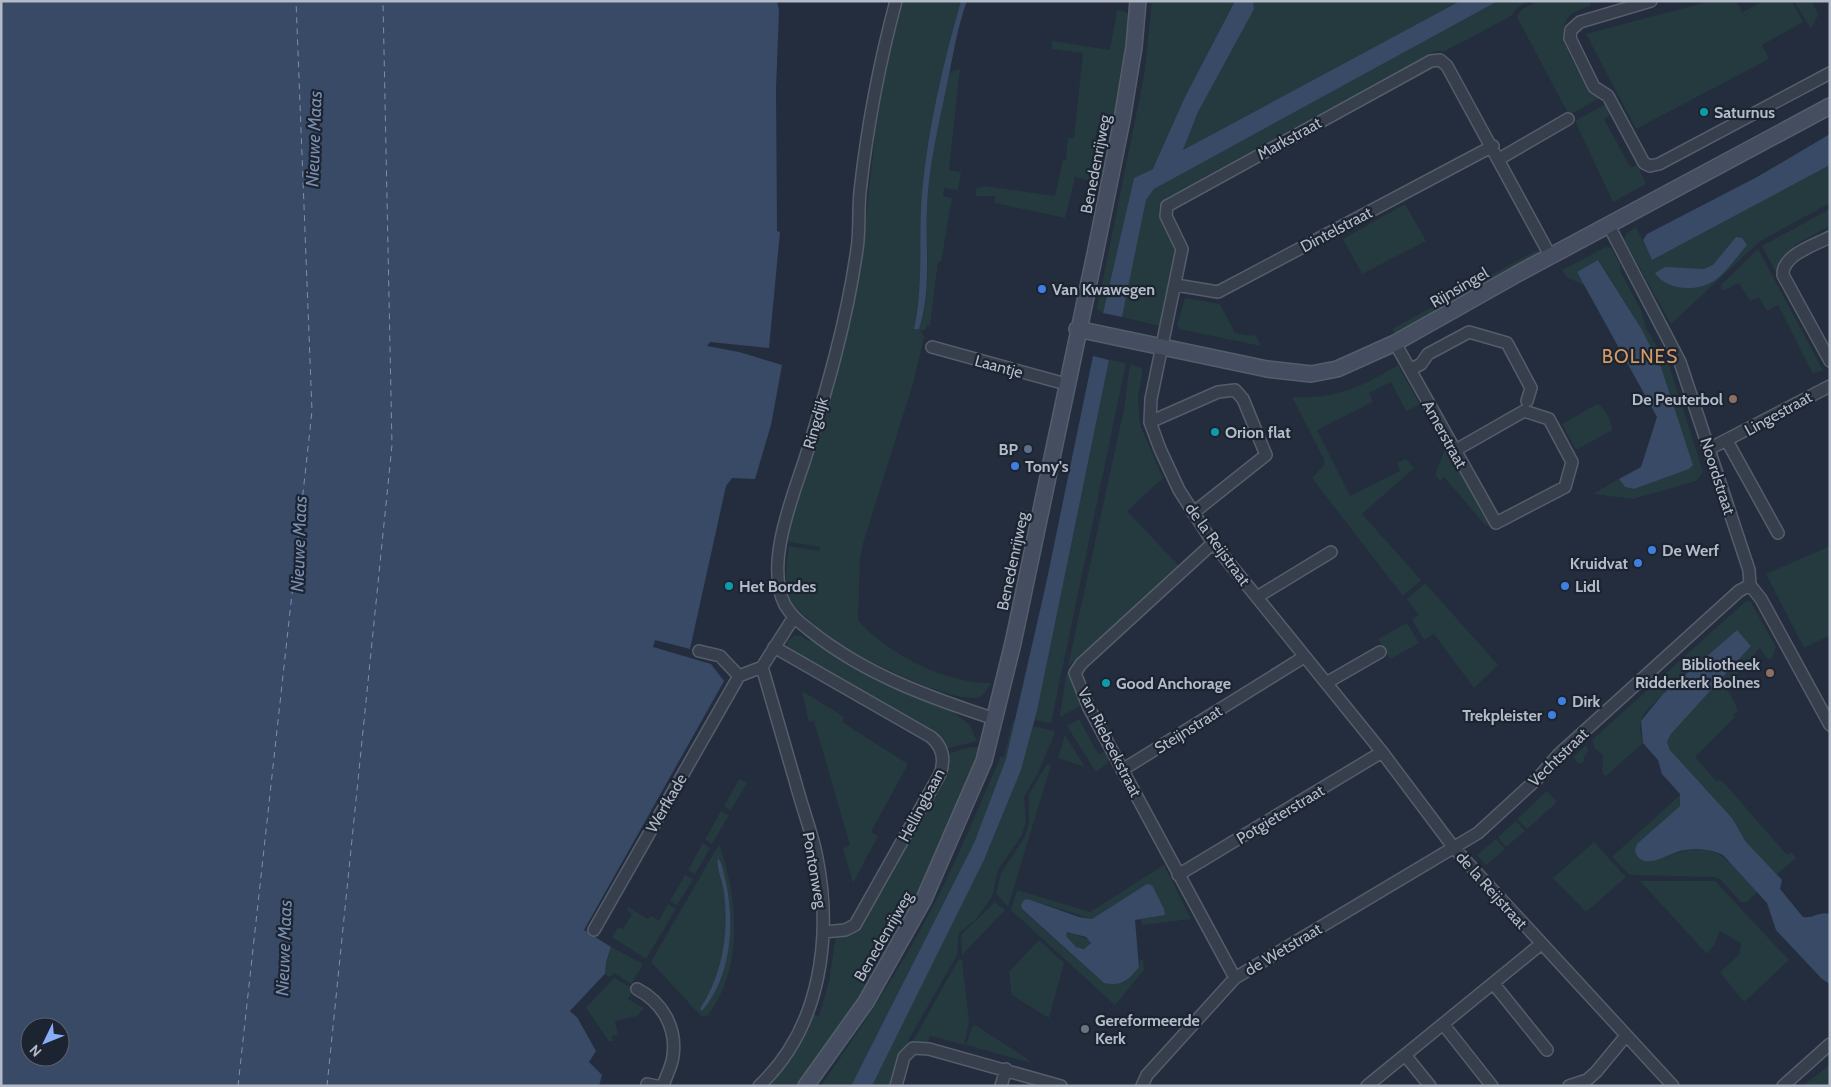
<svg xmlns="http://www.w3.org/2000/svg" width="1831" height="1087" viewBox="0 0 1831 1087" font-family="Cabin,sans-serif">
  <rect width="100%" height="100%" fill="#232d3d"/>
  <path fill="#253a3e" d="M903,1H961C943,63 928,128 922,192C918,238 924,282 914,328L919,329C933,289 925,248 927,207C929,161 940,116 950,72L960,69L949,170L961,172L958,190L944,188L943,196L952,198L941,262H938L930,326L927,325L925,330H920L924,337L914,380L864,540L860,557L858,621C891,655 943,683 991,683C988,688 984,695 979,697C955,705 866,660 843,646C827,635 809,621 795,607C782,588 786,568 789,546L819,551L820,547L786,541L863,245L876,125L888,59Z
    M1152,1H1235L1185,97L1155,164L1153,169L1134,178L1103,313L1097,309L1144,76Z
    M1253,1H1460L1183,150L1198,112L1253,9Z
    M1498,1H1529L1517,8L1511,16L1445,51H1435L1166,198C1147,215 1172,234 1176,254L1164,327L1122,317L1146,200L1154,189Z
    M1538,1H1590L1591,5C1585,8 1575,11 1570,15C1551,36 1581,73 1592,94L1602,97L1569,115L1517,17L1522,9Z
    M1711,1H1736L1753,30L1743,12L1763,1H1792L1803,22L1762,45L1769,59L1636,129L1586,34Z
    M1794,1H1812L1818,15L1811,29Z
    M1117,10L1126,12L1132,22L1116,123L1107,128L1098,126L1095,139L1103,141L1110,151L1103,184L1075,177L1065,218L995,203V196H976V189L984,186L1055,196L1063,160H1066L1068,138H1074L1083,53L1052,49V41L1110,50Z
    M1606,104L1612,114L1604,119L1630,167L1637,165L1646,184L1613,202L1575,121Z
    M1830,165V203L1760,241L1671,324L1624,240L1626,234L1636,227L1652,260Z
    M1405,204L1426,241L1362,274L1343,239Z
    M1830,209V226L1795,245L1794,251L1780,263L1779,278L1762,246Z
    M1606,247L1611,248L1620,265V271L1641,310L1646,328L1670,368L1703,472L1696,481L1633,499L1593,494L1619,479L1625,487L1634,489L1689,469L1693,465L1661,367L1641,328L1599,260L1577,272L1585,286L1567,277L1562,270Z
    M1539,249L1534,259L1395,334L1392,329Z
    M1758,249L1823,370L1813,374L1778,305L1767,311L1759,297L1750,301L1739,283L1723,291L1720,286Z
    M1185,298L1220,304L1235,333L1252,336L1255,334L1261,346L1179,329L1177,325Z
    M1109,360L1126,363L1051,723L1035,720Z
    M1130,364L1143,369L1138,397L1140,425L1163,478L1127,511L1179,566L1068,666L1124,409Z
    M1398,365L1420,405L1406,411L1391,382L1369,393L1373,402L1317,430L1350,496L1400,471L1397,463L1406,459L1414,468L1362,514L1421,580L1403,596L1312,478L1324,465V459L1292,397C1333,400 1364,386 1398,365Z
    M1597,404C1605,407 1612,422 1612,430L1578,449L1575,448L1562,424Z
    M1446,446L1488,524L1486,526L1444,477L1440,481L1435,475Z
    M1019,508L1031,511L1030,521L1017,518Z
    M1830,546V635L1804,648L1766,574Z
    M1425,583L1498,665L1474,688L1434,634L1424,640L1412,619L1419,615L1407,599Z
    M1750,601L1776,647L1772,658L1768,660L1760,648L1726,686L1738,710L1733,715L1735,717L1695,757L1717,782L1719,780L1725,784L1787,855L1791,852L1796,858L1776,875L1746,842L1732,818L1670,750L1667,742L1671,734L1751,646L1737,630C1719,646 1647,703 1641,720C1639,727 1641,737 1643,743L1606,776L1603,774C1601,767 1604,762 1603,755L1595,749L1592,740L1745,602Z
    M1407,623L1419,643L1390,659L1378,639Z
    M795,635L801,636L808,641L811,638L857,669L913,696L953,712L969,724L977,741L945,749L933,732L787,650V641Z
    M1067,671L1084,704L1060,717V713Z
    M802,691L844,717L842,722L908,764L871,832L878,836L853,883L843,849L850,845L814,721L809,722Z
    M1079,719L1098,754L1106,751L1110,757L1107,764L1096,772L1067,726Z
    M1013,721L1015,722L1006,759L974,843L851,1086H821C860,1029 898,973 930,912C957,861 978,808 1001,756L1004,757Z
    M1033,726L1054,731V735L1038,773L1024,797L1026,822L1022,835L998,870L992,897L976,919L959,933L957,955L909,1039L908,1045L899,1056L891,1086H872L984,860L1021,770Z
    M1065,735L1085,767L1058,758Z
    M1586,745L1588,751L1584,757V762L1579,764L1573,757Z
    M971,747H980L977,762L932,871L867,989L800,1086H766L793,1054L811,1014L819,1016L829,981L836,936L845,934L946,754Z
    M1047,764L1051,765L1008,907L996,893L1001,873L1023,840L1027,830L1029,822V794Z
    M739,779L747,783L731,810L724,806Z
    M1547,791L1557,802L1527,829L1517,819Z
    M1680,795V806L1638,844L1660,859C1715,837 1722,854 1757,892L1747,902H1741L1721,880L1715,877L1633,875L1629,874L1612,857Z
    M721,811L729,815L712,844L705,840Z
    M1516,821L1525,831L1506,847L1498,837Z
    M1496,839L1505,849L1486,865L1477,855Z
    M1594,842L1626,877L1586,912L1553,878Z
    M703,843L710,848L695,874L688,870Z
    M719,844C738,897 744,968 708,1015L702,1017L651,962Z
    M1164,865L1191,919L1142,925L1141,919L1165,915L1164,909L1150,884L1092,919L1028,899L1022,910L1104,983H1124L1139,967L1140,960H1143L1144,970L1115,1005L1011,910L1017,890L1090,912Z
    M685,875L693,879L677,905L670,901Z
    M1640,881H1715L1789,960L1744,1002L1720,972L1739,955L1741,943L1720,931L1714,945L1707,954Z
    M995,902L1005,910L962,955L961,935Z
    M668,904L676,909L646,959L612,937L618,927L623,929L632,914L627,910L628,907L648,919L651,916L659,921Z
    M1069,932L1090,940L1089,947C1078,951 1072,945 1066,936V934Z
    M1039,940L1064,963L1049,1018L1012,995L1009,972Z
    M611,947L643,964L631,984L614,973L609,977L605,974L606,962Z
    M958,960H962L969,1022L964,1045L930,1036L927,1044L912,1043Z
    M614,978L634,989L628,999L644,1008L637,1016L615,1021L618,1035L612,1036L613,1041H609L586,1008Z
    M975,1025L1029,1060L1028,1062L966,1045L972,1027Z
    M1830,1065V1086H1802Z"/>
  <path fill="#394a66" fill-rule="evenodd" d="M1,1H777L779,10L776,89L777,231L780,232L769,348L710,342L707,346L739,352L782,365L771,425L755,479L732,478L726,486L690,649L655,640L653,647L711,664L724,681L584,930L611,947L606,962L605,974L570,1011L577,1017L596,1051L589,1062L602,1075L599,1086H1ZM30,1027H60V1057H30Z
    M961,1H967C958,25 954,50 949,75C940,119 929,162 927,207C925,248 932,289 919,329H914C924,283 918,238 922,192C928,128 943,63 961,1Z
    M1235,1H1253L1254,9L1198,112L1183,150L1460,1H1498L1154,189L1146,200L1122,317L1103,313L1134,178L1153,169L1155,164L1185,97Z
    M1830,134V165L1652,260L1643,240L1647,234L1757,177Z
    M1736,237L1742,238L1747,245C1739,254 1723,277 1712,282C1695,292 1666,290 1655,273L1665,267L1704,269L1713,265Z
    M1598,260L1641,328L1661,367L1693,465L1689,469L1634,489L1625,487L1619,479L1641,467L1657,417L1577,272Z
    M1093,356L1109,360L1037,711L1021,770L984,860L872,1086H851L974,843L1006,759L1046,584Z
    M1737,630L1751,646L1671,734L1667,742L1670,750L1732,818L1746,842L1782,880L1780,889L1803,917C1812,919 1820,911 1830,914V984L1822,979L1776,930L1767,903L1723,855C1711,849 1695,847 1680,851C1666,855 1642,872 1635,851L1637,844L1680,806V794L1662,774L1658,760L1643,743L1641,721L1663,694Z
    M718,858C723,865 724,875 726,883C735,925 731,977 702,1011L700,1009C723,973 729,934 724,892C723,882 716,868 718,858Z
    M1147,884L1152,885L1164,909L1165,915L1135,920L1139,967C1129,980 1121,987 1104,983L1022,909L1021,905L1024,900L1028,899L1079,917L1092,919ZM1067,932L1086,937L1091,943L1084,949L1076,947L1066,936Z"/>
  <path fill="#232d3d" d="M605,974L607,975L574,1011L578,1015L577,1017L570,1011Z"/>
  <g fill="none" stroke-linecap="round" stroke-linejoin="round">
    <path stroke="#7b8fb0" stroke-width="1" stroke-dasharray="6 5" stroke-linecap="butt" d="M238,1086L312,411L296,1
      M327,1086L392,445L383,1"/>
    <g stroke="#555d6b" stroke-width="14">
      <path id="street" d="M896,1C879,64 867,128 860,192C858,211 860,230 857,249C847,321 826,393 804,462C791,501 765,566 785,605C792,617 802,624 812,632C866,675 931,698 995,719
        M1651,1L1580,22L1571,30L1570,38L1594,87L1608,96L1644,163L1650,166L1659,164L1830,73
        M1499,159L1568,119
        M1609,226L1680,362L1749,570L1750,585L1761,599L1830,725
        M1830,237C1815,245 1782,255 1783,275L1830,361
        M1551,257L1447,66L1440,60L1431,61L1167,206L1166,216L1182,249L1151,399L1150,422L1160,449L1179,490L1213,543L1382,752L1454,848L1673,1086
        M1176,285L1218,292L1493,146
        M1395,343L1496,523L1565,487L1572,462L1549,419L1524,411L1454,451
        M932,347L1066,384
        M1410,370L1421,364L1428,354L1469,332L1507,343L1531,388L1527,401
        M1150,422L1218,392L1235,390L1243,399L1266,455L1193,513
        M1727,441L1778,533
        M1709,449L1830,386
        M1213,543L1081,664L1075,673L1089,708L1235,978
        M1257,597L1331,552
        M774,647L931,737C943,747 945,760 940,774L855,925L845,930L824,932
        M699,651L720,656L739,676
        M1326,683L1380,652
        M1122,770L1304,657
        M1178,875L1382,752
        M594,930L739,676L762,667
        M1493,983L1547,1050
        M637,989C662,1002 677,1027 673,1056C672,1066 666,1076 663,1086
        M1443,1024L1492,1086
        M1405,1055L1430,1086
        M647,1084L657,1086
        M759,1086C822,1027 833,934 816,853C811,830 802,807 796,784C785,745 773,706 762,667L794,617
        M896,1086L904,1057L913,1048L929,1049L1061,1086
        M1001,1086L1006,1069
        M1142,1086L1147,1075L1235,978L1478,833L1538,778L1558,755L1739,591L1750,585
        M1367,1086L1541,944
        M1569,1086L1587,1080L1596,1072L1625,1037
        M1783,1086L1830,1044"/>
    </g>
    <g stroke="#555d6b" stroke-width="18">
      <path id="secondary" d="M1077,329L1267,369L1311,374L1337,369L1395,343L1519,273L1830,106
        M806,1086L866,1002L924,899L984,761L1013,643L1095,254L1122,120L1134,47L1138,1"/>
    </g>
    <use href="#street" stroke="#373f4d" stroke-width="11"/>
    <use href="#secondary" stroke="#454e60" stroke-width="15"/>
  </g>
  <g fill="#0f9aa8" stroke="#1c2432" stroke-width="2">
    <circle cx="1704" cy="112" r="5"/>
    <circle cx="1215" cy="432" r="5"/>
    <circle cx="729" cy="586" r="5"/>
    <circle cx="1106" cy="683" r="5"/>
  </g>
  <g fill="#3f7fe0" stroke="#1c2432" stroke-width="2">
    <circle cx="1042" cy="289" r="5"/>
    <circle cx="1015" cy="466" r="5"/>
    <circle cx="1652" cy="550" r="5"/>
    <circle cx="1638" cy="563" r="5"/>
    <circle cx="1565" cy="586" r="5"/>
    <circle cx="1562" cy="701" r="5"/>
    <circle cx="1552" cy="715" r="5"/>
  </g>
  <g fill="#8d6e63" stroke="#1c2432" stroke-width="2">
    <circle cx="1733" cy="399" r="5"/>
    <circle cx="1770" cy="673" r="5"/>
  </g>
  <circle fill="#5c6f8a" stroke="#1c2432" stroke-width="2" cx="1028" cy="449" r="5"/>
  <circle fill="#6b7280" stroke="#1c2432" stroke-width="2" cx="1085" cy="1029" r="5"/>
  <g text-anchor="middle" stroke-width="4.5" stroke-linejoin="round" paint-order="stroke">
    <g font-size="16" font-weight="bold" fill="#b3bac8" stroke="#1c2432" text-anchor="start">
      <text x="1714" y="118">Saturnus</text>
      <text x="1052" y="295">Van Kwawegen</text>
      <text x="1723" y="405" text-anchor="end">De Peuterbol</text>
      <text x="1225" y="438">Orion flat</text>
      <text x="1018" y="455" text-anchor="end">BP</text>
      <text x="1025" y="472">Tony's</text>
      <text x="1662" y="556">De Werf</text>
      <text x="1628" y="569" text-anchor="end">Kruidvat</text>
      <text x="739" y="592">Het Bordes</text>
      <text x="1575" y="592">Lidl</text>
      <text x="1760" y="670" text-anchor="end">Bibliotheek<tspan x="1760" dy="18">Ridderkerk Bolnes</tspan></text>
      <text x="1116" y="689">Good Anchorage</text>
      <text x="1572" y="707">Dirk</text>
      <text x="1542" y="721" text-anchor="end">Trekpleister</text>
      <text x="1095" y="1026">Gereformeerde<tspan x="1095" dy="18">Kerk</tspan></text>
    </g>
    <g font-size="16" fill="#b3bac8" stroke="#1c2432">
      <text transform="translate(1289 138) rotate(-29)" y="6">Markstraat</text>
      <text transform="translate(1095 164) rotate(-79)" y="6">Benedenrijweg</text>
      <text transform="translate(1336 229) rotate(-28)" y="6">Dintelstraat</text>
      <text transform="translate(1459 287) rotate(-30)" y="6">Rijnsingel</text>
      <text transform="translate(999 366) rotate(15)" y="6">Laantje</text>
      <text transform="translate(1778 413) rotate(-29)" y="6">Lingestraat</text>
      <text transform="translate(815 423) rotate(-74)" y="6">Ringdijk</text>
      <text transform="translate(1445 434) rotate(61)" y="6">Amerstraat</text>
      <text transform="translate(1718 476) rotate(72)" y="6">Noordstraat</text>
      <text transform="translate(1218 544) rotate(54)" y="6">de la Reijstraat</text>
      <text transform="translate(1012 561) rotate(-78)" y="6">Benedenrijweg</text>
      <text transform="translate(1188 729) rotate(-32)" y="6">Steijnstraat</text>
      <text transform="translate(1110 742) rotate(63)" y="6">Van Riebeekstraat</text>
      <text transform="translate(1558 757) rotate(-44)" y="6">Vechtstraat</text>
      <text transform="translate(666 803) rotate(-60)" y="6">Werfkade</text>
      <text transform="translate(921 805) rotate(-62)" y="6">Hellingbaan</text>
      <text transform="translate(1280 814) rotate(-31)" y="6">Potgieterstraat</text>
      <text transform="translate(815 870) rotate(80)" y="6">Pontonweg</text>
      <text transform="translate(1492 890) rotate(48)" y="6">de la Reijstraat</text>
      <text transform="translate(883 936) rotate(-60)" y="6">Benedenrijweg</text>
      <text transform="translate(1283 949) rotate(-31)" y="6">de Wetstraat</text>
    </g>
    <g font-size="18" font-style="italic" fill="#7b8fb0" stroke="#1c2432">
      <text transform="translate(314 139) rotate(-88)" y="6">Nieuwe Maas</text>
      <text transform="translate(299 544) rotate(-88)" y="6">Nieuwe Maas</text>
      <text transform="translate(284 948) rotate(-88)" y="6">Nieuwe Maas</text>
    </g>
    <g font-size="19" letter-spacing="1" fill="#d59962" stroke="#1c2432">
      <text x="1640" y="363">BOLNES</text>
    </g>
  </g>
  <rect width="1831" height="1087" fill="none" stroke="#b3bac8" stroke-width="5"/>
  <g transform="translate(45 1042) rotate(227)"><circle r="24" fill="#1c2432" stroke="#58606e"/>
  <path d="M0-4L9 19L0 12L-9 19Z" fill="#88aef8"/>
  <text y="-8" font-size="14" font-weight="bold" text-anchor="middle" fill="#b3bac8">N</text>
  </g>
</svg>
